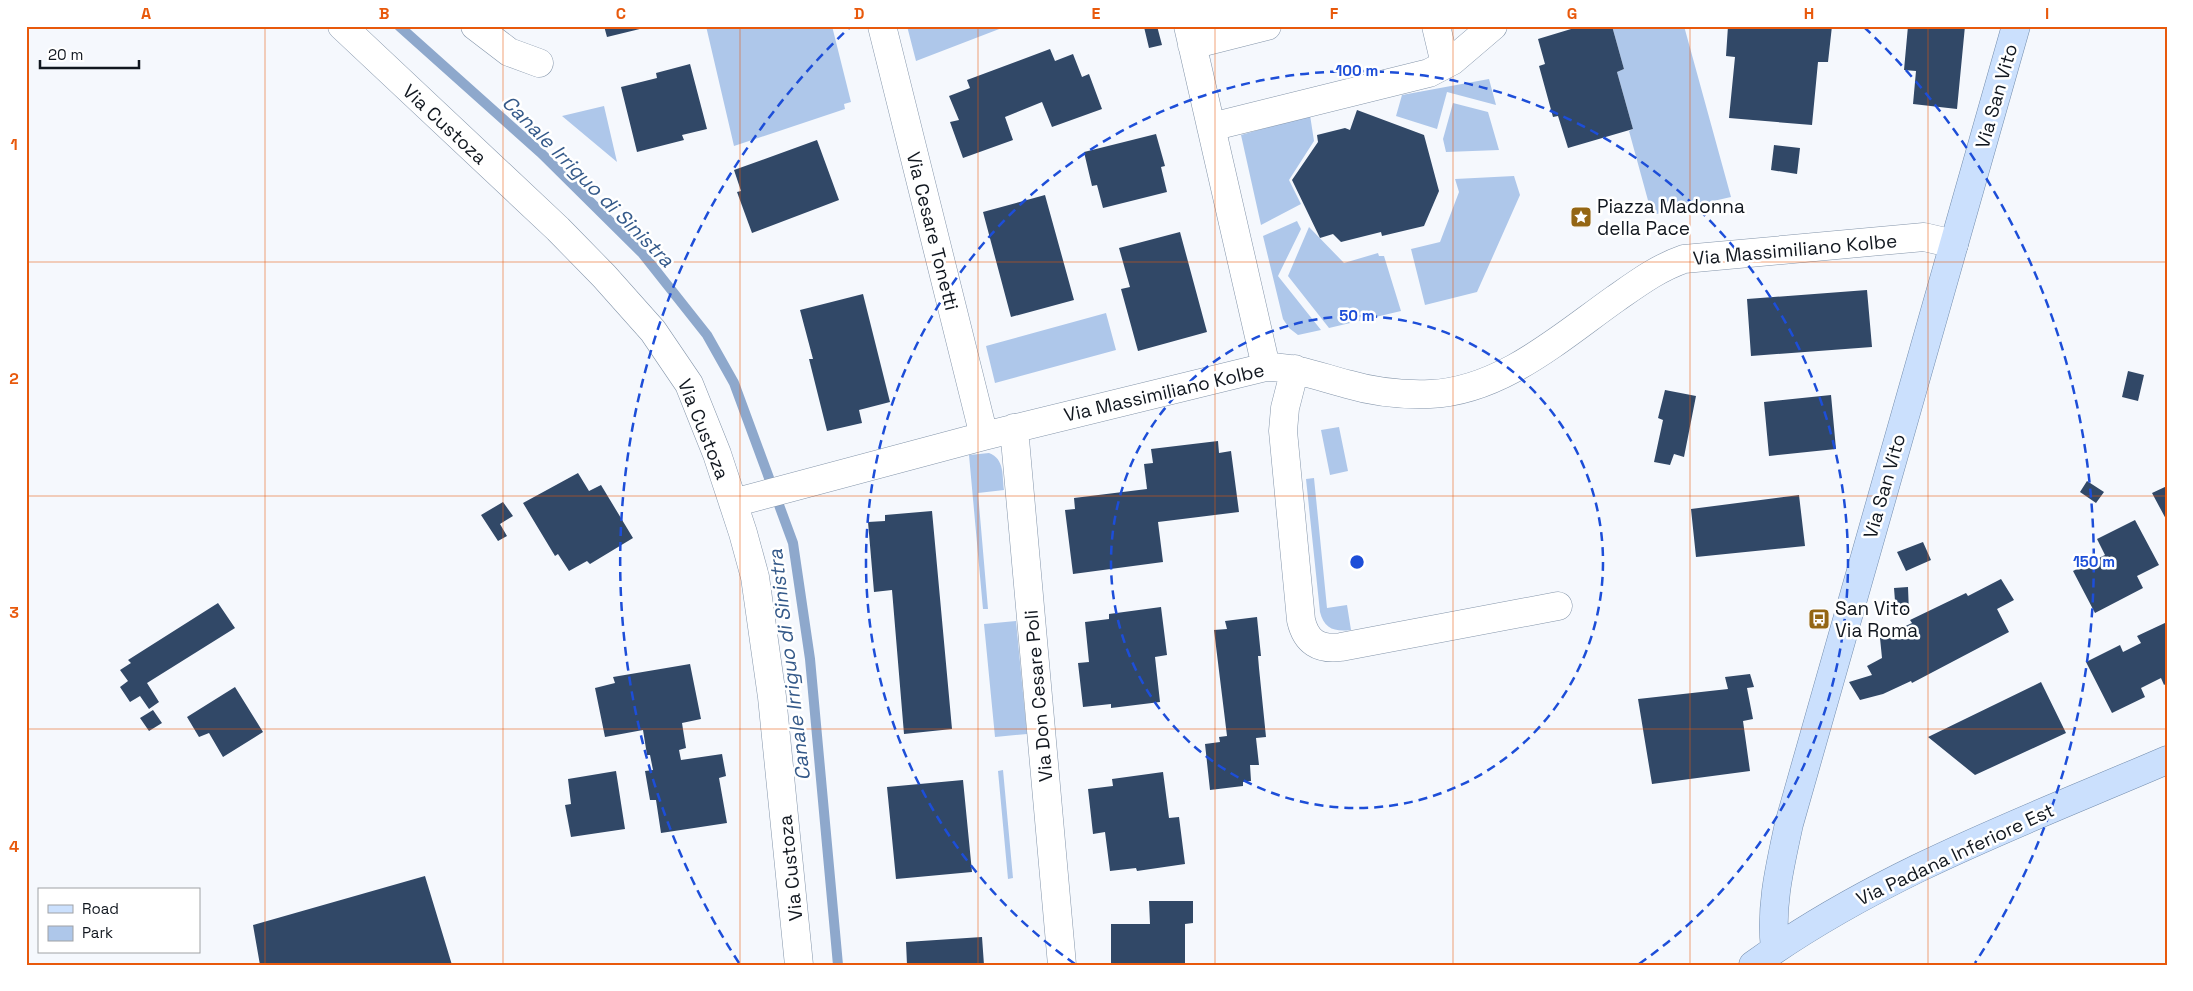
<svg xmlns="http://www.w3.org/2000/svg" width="2193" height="991" viewBox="0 0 2193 991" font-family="'Space Grotesk',sans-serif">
  <rect width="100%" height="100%" fill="#f5f8fd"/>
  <path fill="#aec7ea" d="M706,26H832L851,102L844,104L845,109L734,146Z
    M907,26H1007L916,61Z
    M1612,26H1684L1731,197L1652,215L1629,131L1633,129L1617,72L1624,69Z
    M1489,79L1496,105L1447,92L1437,129L1396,116L1402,95Z
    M1453,103L1488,112L1499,150L1446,152L1443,139Z
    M604,106L617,162L562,116Z
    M1310,115L1314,141L1289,180L1301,204L1261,225L1241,135Z
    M1514,176L1520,195L1477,292L1425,305L1411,249L1440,242L1459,192L1455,179Z
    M1297,221L1301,229L1278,276L1321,330L1298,335L1289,328L1283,319L1263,236Z
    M1309,227L1344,263L1378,253L1379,256H1384L1401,311L1329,328L1288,276Z
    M1106,313L1116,350L995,383L986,346Z
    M1339,427L1348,471L1330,475L1321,430Z
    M989,453C1005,459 1002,476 1004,490L978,493L988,609H983L969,455Z
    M1314,478L1327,608L1347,605L1351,630C1335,632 1324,629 1320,612L1306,479Z
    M1016,621L1027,734L995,737L984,624Z
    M1003,770L1013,878L1008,879L998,771Z"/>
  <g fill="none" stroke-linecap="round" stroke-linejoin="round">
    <path stroke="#8ea8cc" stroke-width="10" d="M399,26L541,153L642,253L707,335L734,383L793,543L810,659L838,965"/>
  </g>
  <path fill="#314867" d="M604,26H648V27L607,37Z
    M1157,26L1162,45L1149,48L1144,27Z
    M1581,26H1612L1624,69L1617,72L1633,129L1568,148L1558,116L1553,117L1539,66L1545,64L1538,39Z
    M1728,26H1832L1828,62H1818L1812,125L1729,118L1735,57L1726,56Z
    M1908,26H1965L1957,109L1913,104L1916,71L1904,70Z
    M1050,49L1055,61L1073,54L1082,77L1089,74L1102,109L1052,127L1042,102L1005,117L1013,140L963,158L950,122L959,120L949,96L970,88L967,80Z
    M690,64L707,129L682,135L684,140L637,152L621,87L657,78L656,73Z
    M1357,110L1424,135L1439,191L1424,226L1382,236L1381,232L1341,242L1333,234L1320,238L1292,180L1318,142L1317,135L1345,128L1350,130Z
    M1156,134L1165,166L1161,167L1167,192L1103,208L1097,185L1092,186L1084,152Z
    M817,140L839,200L752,233L737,192L741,191L734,170Z
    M1774,145L1800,148L1797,174L1771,170Z
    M1045,195L1074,300L1011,317L983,212Z
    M1180,232L1207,332L1138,351L1121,289L1130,287L1119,248Z
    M1867,290L1872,347L1751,356L1747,299Z
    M863,294L890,402L859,410L862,423L827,431L809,359H813L800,310Z
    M2128,371L2144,375L2138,401L2122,397Z
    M1665,390L1696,396L1684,457L1674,454L1670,465L1654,462L1663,420L1658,418Z
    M1831,395L1836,449L1769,456L1764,402Z
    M1218,441L1219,453L1231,451L1239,512L1158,522L1163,562L1073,574L1065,510L1075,509L1074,498L1147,489L1144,464L1153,463L1151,449Z
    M578,473L589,491L601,485L633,538L590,564L587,561L569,571L558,554L555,556L523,503Z
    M2087,481L2104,492L2096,503L2080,492Z
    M2167,486V521L2152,493Z
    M1799,495L1805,546L1696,557L1691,509Z
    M503,502L513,516L500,524L507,536L498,541L481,515Z
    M932,511L952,729L904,734L892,590L874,592L868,522L885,521V515Z
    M2135,520L2159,565L2137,576L2143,588L2095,613L2073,571L2105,555L2097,539Z
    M1923,542L1931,560L1906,571L1897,552Z
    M2001,579L2014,600L1997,609L2009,632L1912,683L1911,681L1883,694L1860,700L1849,682L1872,675L1867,666L1882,658L1880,638L1912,623L1910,620L1966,593L1968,596Z
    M1908,587L1909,613L1896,614L1894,588Z
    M218,603L235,628L147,683L159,702L149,709L140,696L130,702L120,687L128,681L120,670L131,663L128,660Z
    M1161,607L1167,655L1155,657L1160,702L1111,708V704L1083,707L1078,663L1089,662L1085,622L1109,619V614Z
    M1257,617L1261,656H1258L1259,668L1266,737L1256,738L1259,765H1250L1251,781L1243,782V786L1210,790L1205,744L1220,742L1219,737L1227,736L1214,630L1227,629L1225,621Z
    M2167,622V683L2164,685L2161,678L2141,688L2145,697L2112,713L2086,662L2120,645L2123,652L2141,643L2137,636Z
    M690,664L701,719L682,723L686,748L679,750L681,760L722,754L726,776L719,778L727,823L661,833L656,800H650L645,771L653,770L650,755H647L643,730L605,737L595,688L615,683L613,677Z
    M1750,674L1754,687L1747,688L1753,719L1743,721L1750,771L1652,784L1638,699L1728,689L1725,677Z
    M2041,682L2066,733L1975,775L1928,737Z
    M235,687L263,732L223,757L209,733L199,737L187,717Z
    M153,710L162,723L149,731L140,718Z
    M616,771L625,829L571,837L565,805L571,804L568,779Z
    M1163,772L1169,818L1179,817L1185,864L1137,871L1136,868L1110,871L1105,832L1093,834L1088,789L1113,786L1112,779Z
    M963,780L972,872L896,879L887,787Z
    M425,876L452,965H260L253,925Z
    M1149,901H1193V923L1185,924V965H1111V924H1150Z
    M982,937L984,965H907L906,942Z"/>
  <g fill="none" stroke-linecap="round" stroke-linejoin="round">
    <g stroke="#8495aa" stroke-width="29">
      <path id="minor" d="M342,26L558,229L604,276L653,331L689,384L717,454L743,533L755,577L772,697L799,965
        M475,26L509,52L539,63
        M882,26L984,436
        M1188,26L1266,367
        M1436,26L1445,64
        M1192,45L1267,26
        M1211,127L1429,73L1452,61L1493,26
        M1295,369L1285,408L1283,431L1301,620C1306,642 1319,650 1341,647L1558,606
        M1014,428L1062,965
        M733,503L984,436L1266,367C1295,367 1320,377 1347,384C1374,392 1402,395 1430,394C1501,391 1560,338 1615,299C1638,283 1658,268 1684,259L1924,237L1954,244"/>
    </g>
    <g stroke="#738dae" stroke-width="29">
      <path id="major" d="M1775,949C1770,906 1780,866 1789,824L2016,26
        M1753,965C1879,874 2025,821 2167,760"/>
    </g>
    <use href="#minor" stroke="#fff" stroke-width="28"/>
    <use href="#major" stroke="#cbe0fd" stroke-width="28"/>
  </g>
  <path fill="none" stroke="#e8590c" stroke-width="1" stroke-opacity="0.55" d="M265,26V965M503,26V965M740,26V965M978,26V965M1215,26V965M1453,26V965M1690,26V965M1928,26V965M26,262H2167M26,496H2167M26,729H2167"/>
  <g fill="none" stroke="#1d4ed8" stroke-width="2.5" stroke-dasharray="9 6">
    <circle cx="1357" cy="562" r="246"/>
    <path d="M1075 964A491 491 0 1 1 1639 964"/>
    <path d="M739 963A737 737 0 0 1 850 27M1864 27A737 737 0 0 1 1975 963"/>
  </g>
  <defs>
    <g id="sight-square" transform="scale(1.125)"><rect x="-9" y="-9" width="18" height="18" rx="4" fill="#946614" stroke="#fff"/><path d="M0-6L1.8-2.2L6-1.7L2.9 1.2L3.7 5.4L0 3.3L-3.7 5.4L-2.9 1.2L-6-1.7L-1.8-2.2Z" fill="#fff"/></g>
    <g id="bus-square" transform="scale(1.125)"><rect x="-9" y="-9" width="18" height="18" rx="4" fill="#946614" stroke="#fff"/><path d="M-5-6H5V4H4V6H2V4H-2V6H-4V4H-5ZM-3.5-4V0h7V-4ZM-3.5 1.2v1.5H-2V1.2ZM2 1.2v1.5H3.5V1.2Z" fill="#fff"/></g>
  </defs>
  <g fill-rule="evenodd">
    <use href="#sight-square" x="1581" y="217"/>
    <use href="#bus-square" x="1819" y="619"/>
  </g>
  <g text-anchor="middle" stroke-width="5" stroke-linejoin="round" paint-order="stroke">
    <g font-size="19" fill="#11171f" stroke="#fff">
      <text transform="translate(1996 96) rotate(-74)" y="7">Via San Vito</text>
      <text transform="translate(445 124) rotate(43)" y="7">Via Custoza</text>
      <text transform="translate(933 231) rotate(76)" y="7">Via Cesare Tonetti</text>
      <text transform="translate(1795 249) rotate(-5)" y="7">Via Massimiliano Kolbe</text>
      <text transform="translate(1164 392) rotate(-13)" y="7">Via Massimiliano Kolbe</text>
      <text transform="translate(704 429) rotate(68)" y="7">Via Custoza</text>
      <text transform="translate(1884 486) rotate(-74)" y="7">Via San Vito</text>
      <text transform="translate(1038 696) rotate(-95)" y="7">Via Don Cesare Poli</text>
      <text transform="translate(1955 854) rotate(-25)" y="7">Via Padana Inferiore Est</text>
      <text transform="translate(790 868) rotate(-96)" y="7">Via Custoza</text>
    </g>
    <g font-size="19" fill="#11171f" stroke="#fff" text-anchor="start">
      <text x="1597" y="213">Piazza Madonna<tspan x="1597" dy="22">della Pace</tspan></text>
      <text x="1835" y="615">San Vito<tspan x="1835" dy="22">Via Roma</tspan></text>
    </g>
    <g font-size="20" font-style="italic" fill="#345989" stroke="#fff">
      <text transform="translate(588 181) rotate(45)" y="7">Canale Irriguo di Sinistra</text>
      <text transform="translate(789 665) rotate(-97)" y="7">Canale Irriguo di Sinistra</text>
    </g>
  </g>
  <circle cx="1357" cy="562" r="8" fill="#1d4ed8" stroke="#fff" stroke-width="2.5"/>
  <g font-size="15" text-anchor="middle" font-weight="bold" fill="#1d4ed8" stroke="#fff" stroke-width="5" stroke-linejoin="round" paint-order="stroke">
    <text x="1357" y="76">100 m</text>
    <text x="1357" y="321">50 m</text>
    <text x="2094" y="567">150 m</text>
  </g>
  <rect width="2193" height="991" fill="none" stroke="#ffffff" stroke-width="55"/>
  <rect x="38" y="888" width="162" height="65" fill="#ffffff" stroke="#a0a2a5"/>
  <rect x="48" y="905" width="25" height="8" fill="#cbe0fd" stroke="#a0a2a5"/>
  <text x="82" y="914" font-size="15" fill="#11171f">Road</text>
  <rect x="48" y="926" width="25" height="15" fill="#aec7ea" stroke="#a0a2a5"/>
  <text x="82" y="938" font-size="15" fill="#11171f">Park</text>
  <path d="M40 60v8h99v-8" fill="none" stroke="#11171f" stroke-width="2.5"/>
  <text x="48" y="60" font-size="15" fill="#11171f" stroke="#ffffff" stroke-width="4" paint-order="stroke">20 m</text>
  <rect x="28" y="28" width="2138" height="936" fill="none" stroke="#e8590c" stroke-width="2"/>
  <g font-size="16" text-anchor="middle" font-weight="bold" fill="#e8590c">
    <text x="146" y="19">A</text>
    <text x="384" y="19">B</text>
    <text x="621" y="19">C</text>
    <text x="859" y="19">D</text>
    <text x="1096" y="19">E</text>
    <text x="1334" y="19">F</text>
    <text x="1572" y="19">G</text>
    <text x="1809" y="19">H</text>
    <text x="2047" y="19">I</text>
    <text x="14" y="150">1</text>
    <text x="14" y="384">2</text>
    <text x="14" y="618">3</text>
    <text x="14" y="852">4</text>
  </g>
</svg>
